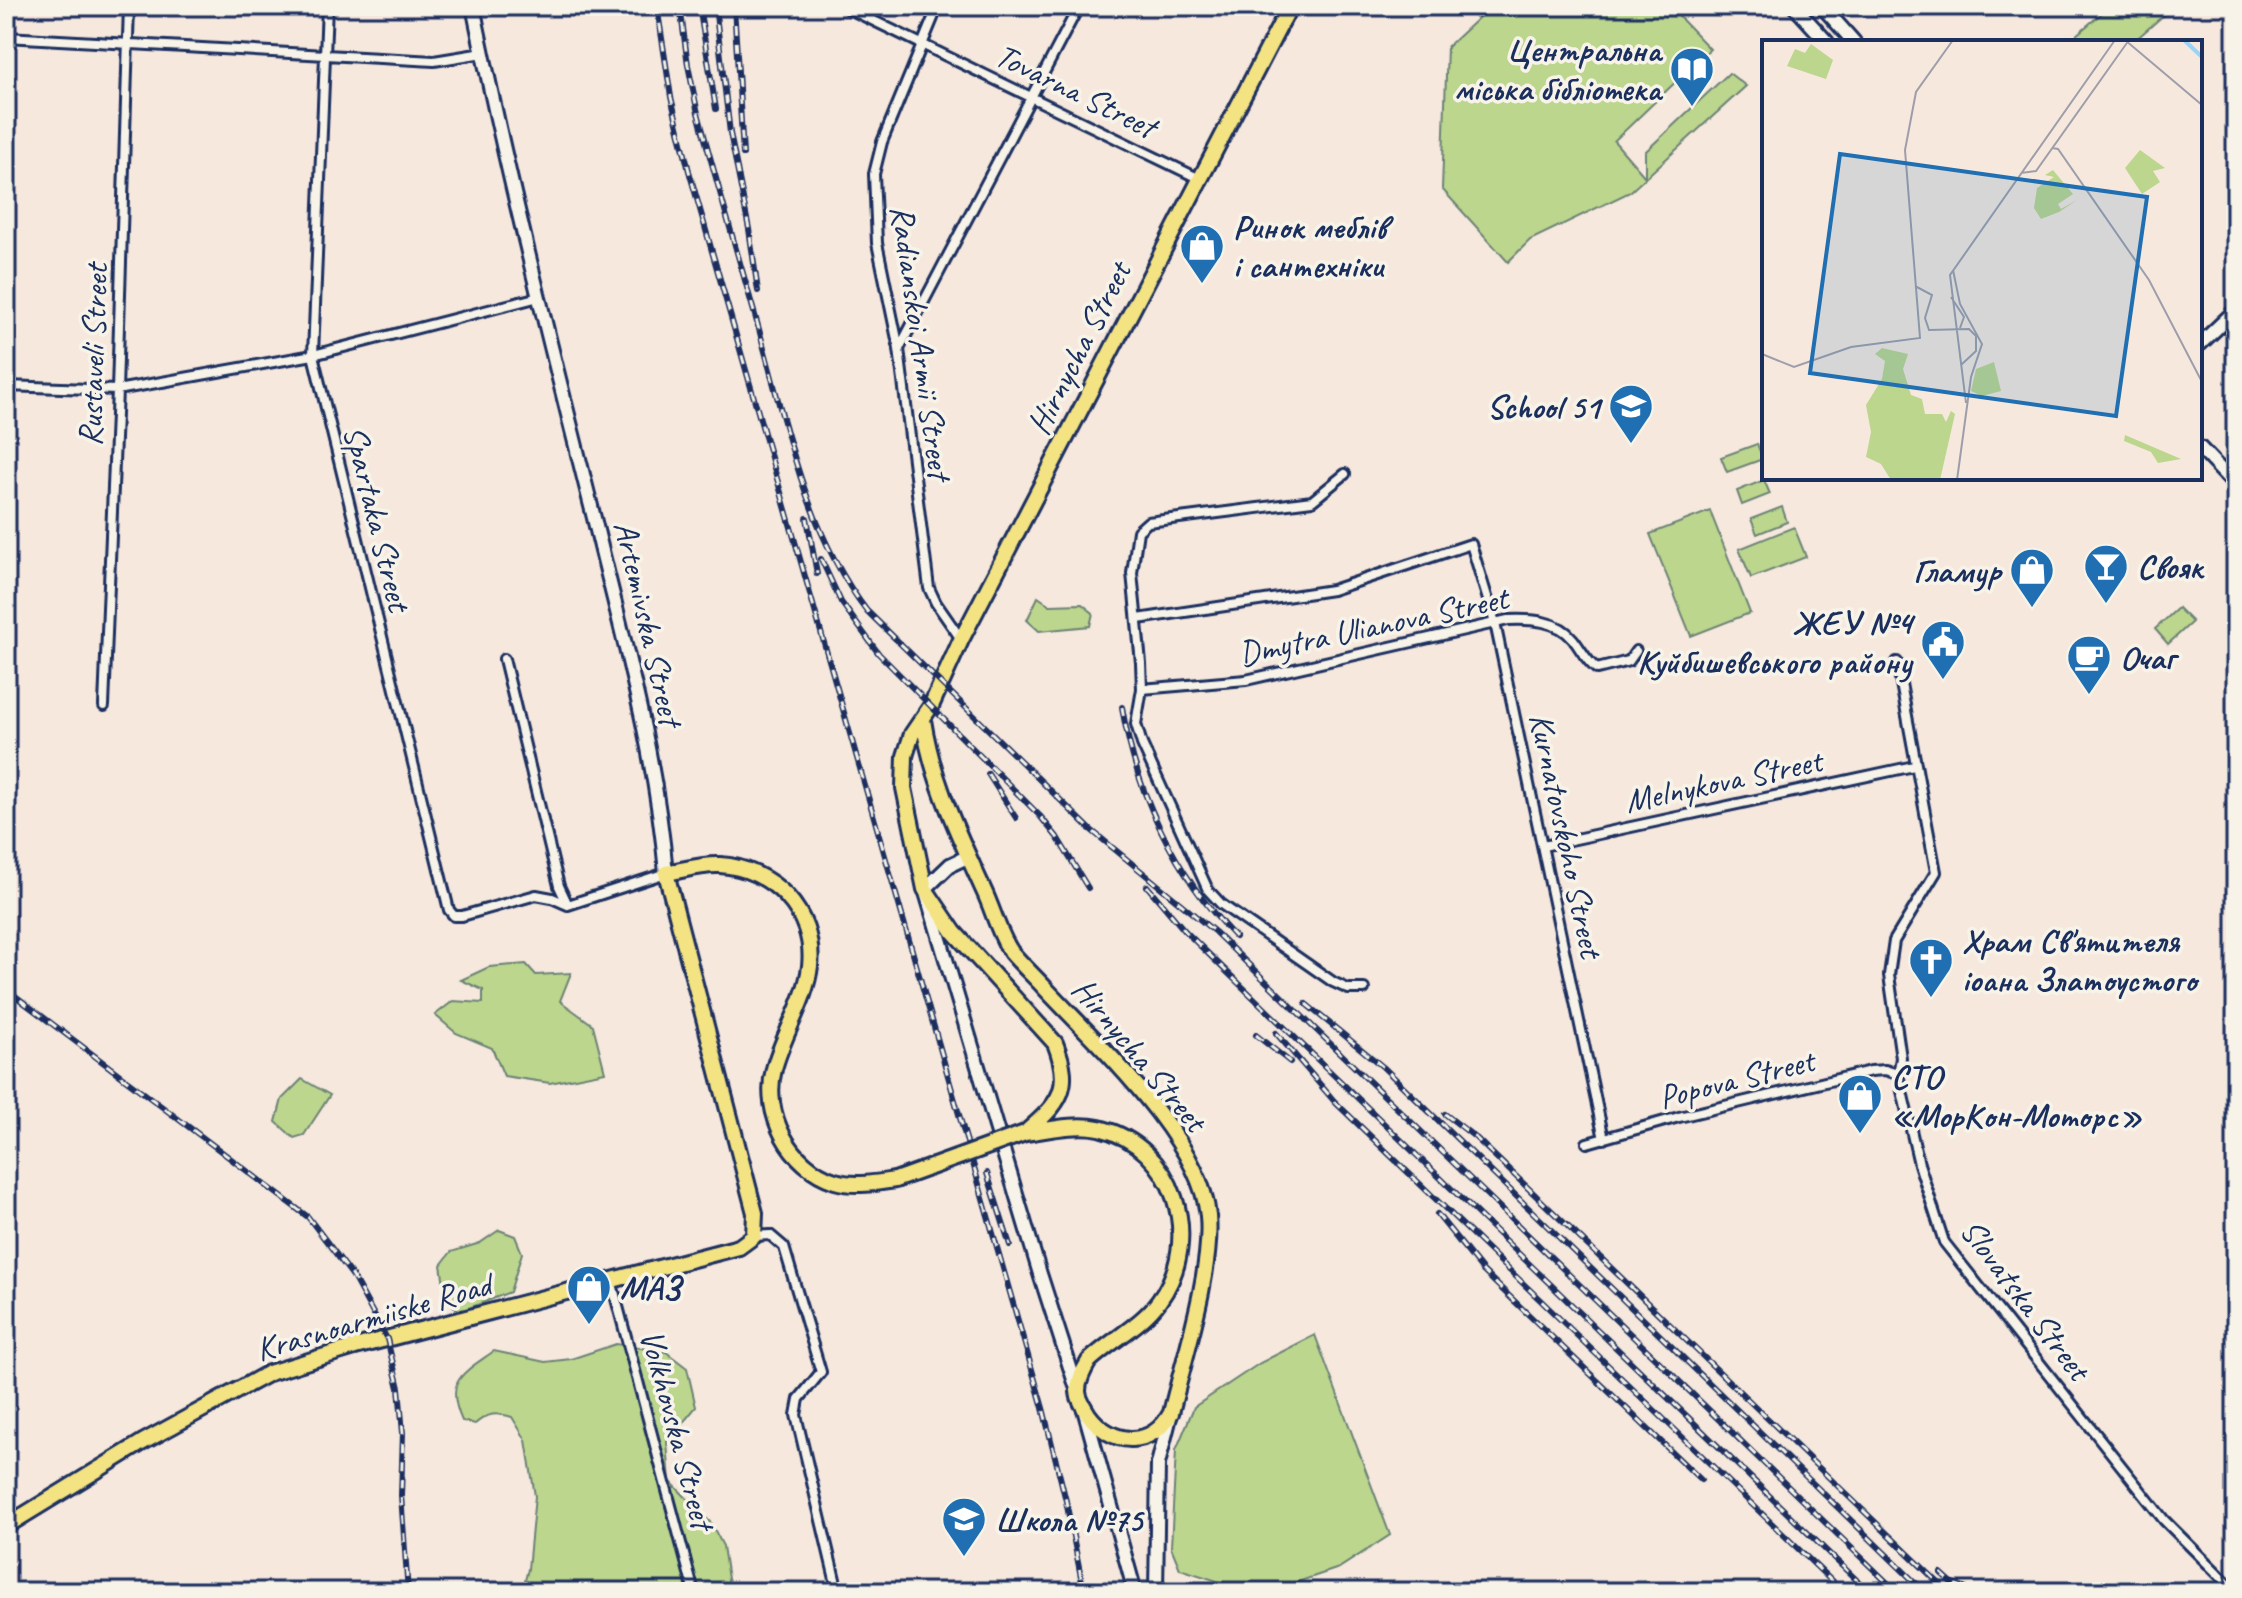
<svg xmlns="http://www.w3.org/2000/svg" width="2242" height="1598" viewBox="0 0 2242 1598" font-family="Caveat,sans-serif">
  <rect width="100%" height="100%" fill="#f6e8dd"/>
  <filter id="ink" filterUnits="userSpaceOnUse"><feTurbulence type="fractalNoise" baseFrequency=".0125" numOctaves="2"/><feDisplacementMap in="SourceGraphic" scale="16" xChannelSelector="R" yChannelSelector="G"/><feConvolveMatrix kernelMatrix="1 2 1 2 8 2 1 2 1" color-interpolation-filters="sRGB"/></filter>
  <g filter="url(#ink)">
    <path fill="#bcd68d" stroke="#6c8276" stroke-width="2" d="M1491,6H1669L1710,49L1614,141L1645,177V152L1729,73L1746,86L1630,192L1530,240L1508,262L1442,189L1447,47Z
      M2110,6H2174L2133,42H2068Z
      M1757,444L1763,459L1727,472L1721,457Z
      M1764,480L1770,494L1742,505L1737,491Z
      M1782,507L1787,522L1757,534L1751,519Z
      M1710,511L1750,613L1691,636L1650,534Z
      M1794,527L1806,557L1751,578L1739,549Z
      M1038,597L1050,605L1082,604L1093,613L1090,626L1039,631L1027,620Z
      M2178,608L2192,622L2168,644L2155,629Z
      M526,964L536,975L571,973L560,1001L593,1025L605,1072L550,1083L504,1076L492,1048L456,1033L435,1015L453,1001L483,1003V990L461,980L489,967Z
      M302,1079L330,1095L304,1135L294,1138L276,1122L282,1099Z
      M499,1230L515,1236L522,1253L510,1292L462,1311C444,1306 444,1281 441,1265L451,1252L480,1243Z
      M1315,1335L1390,1535L1339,1568L1268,1592H1251L1180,1569L1171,1547L1176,1450L1194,1407L1260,1363Z
      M616,1344L666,1352L687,1368L696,1407L667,1442L670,1481L711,1523L723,1546L730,1592H522L528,1569L535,1496L526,1440L512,1417C496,1412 488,1413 475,1424L462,1421C444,1380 462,1374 494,1351L545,1362L571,1359Z"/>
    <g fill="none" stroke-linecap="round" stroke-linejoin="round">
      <g stroke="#1b2f5e" stroke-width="14">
        <path id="street" d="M327,6L313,355L449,910L454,916H462L536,895L552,898L568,905L666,873
          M843,6L1200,179
          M938,6L882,142L874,174L877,243L899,349L929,588L936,603L961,639
          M6,37L434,61L483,53
          M899,349L1079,6
          M6,386L117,390L313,355L539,297
          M1345,474L1312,501L1148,522L1138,531L1132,573L1141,663L1142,689L1136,724L1142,744L1208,890L1221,904L1333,982L1348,989H1364
          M1138,619L1332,590L1471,544L1495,623L1604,1139
          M504,659L559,886L568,905
          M1897,662L1936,872L1894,941L1889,975L1901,1058L1898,1074L1919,1164L1944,1242L2164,1520L2236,1592
          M1142,689L1246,680L1508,620C1530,619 1558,620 1573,639C1581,649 1586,661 1597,669L1629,661L1636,651
          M104,706L117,390L129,6
          M1543,846L1914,766
          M1587,1143L1679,1117L1871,1071L1885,1070L1898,1074
          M754,1236L770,1235L784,1247L821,1372L799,1399L796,1415L838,1592
          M611,1280L694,1592"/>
      </g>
      <g stroke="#1b2f5e" stroke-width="18">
        <path id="secondary" d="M473,6C508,178 551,348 594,518C622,635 656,753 666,873
          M1794,6L1827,42
          M1822,6L1854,42
          M2200,344L2236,310
          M2200,448L2236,486
          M969,856L950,865L925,889L1040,1274L1078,1392
          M1084,1409L1135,1592
          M1156,1592L1158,1464L1170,1417"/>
      </g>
      <g stroke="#1b2f5e" stroke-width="20">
        <path id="primary" d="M923,720C933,783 958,833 984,891C993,910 999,934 1011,952C1021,964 1034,976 1044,987C1098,1045 1200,1137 1208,1216C1213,1269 1184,1359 1171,1413C1151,1449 1111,1446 1088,1414C1084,1407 1078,1399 1078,1391C1078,1380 1084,1369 1089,1361C1110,1341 1142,1325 1159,1301C1204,1239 1175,1146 1099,1128C1076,1123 1047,1130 1025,1133
          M1025,1133C1060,1103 1073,1088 1055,1043L954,932L925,889L904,788L905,756L912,734L931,706L961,640L1290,6
          M6,1526L143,1442L269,1373L355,1347L739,1247L754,1236L755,1213L666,873C683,870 703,864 720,865C772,868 816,912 810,966C806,1001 783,1034 774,1069C762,1113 790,1167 835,1181C855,1187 874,1183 895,1180"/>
      </g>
      <use href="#street" stroke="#f7f3e8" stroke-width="8"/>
      <use href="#secondary" stroke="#f7f3e8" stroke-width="12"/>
      <use href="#primary" stroke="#f4e382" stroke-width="14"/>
      <g stroke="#1b2f5e" stroke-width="6">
        <path id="rail" d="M657,6L671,97L689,171L1043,1408L1066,1501L1084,1592
          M680,6L688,65L697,109C717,184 739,259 760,333C786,427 807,533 867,611L1090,829L1215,932L1897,1592
          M699,6L716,109
          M715,6L730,133L749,229L758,291
          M734,6L743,154
          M807,518L817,574
          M821,559L841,602L879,654L1040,816L1057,837L1088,888
          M1122,707C1136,793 1174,873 1235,937
          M988,774L1016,818
          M1147,886L1185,931L1225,970L1869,1592
          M6,989L308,1217L352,1275L387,1339L399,1388L403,1433L401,1495L408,1592
          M1306,1004L1383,1067L1925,1592
          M1276,1033L1335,1102L1843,1592
          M1256,1035L1290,1062
          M1445,1114L1476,1138L1948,1592
          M987,1173L1010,1245
          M1437,1214L1483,1271L1701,1480
          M1941,1573L1951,1582L1972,1592"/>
      </g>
      <use href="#rail" stroke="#f7f3e8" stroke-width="3" stroke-dasharray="9" stroke-linecap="butt"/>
      <g stroke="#1b2f5e" stroke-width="20" stroke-linecap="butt">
        <path id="primary-bridge" d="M895,1180L1025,1133"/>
      </g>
      <use href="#primary-bridge" stroke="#f4e382" stroke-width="14"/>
    </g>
  </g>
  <defs>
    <g id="library-pin" transform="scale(2.3)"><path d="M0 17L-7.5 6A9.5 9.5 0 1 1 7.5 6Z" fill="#1f6fb2" stroke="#f7f3e8"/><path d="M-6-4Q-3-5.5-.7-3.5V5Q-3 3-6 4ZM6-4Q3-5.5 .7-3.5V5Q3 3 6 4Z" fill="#fff"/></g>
    <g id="shop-pin" transform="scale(2.3)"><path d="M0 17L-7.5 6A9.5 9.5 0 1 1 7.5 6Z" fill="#1f6fb2" stroke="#f7f3e8"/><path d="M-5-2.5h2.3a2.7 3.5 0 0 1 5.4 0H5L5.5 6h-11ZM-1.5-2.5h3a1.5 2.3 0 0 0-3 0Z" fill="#fff"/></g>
    <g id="school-pin" transform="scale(2.3)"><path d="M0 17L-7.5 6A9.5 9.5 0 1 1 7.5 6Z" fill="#1f6fb2" stroke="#f7f3e8"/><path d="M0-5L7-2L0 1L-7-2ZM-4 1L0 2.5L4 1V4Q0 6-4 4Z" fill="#fff"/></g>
    <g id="bar-pin" transform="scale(2.3)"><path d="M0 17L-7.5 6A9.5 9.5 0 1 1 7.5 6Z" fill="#1f6fb2" stroke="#f7f3e8"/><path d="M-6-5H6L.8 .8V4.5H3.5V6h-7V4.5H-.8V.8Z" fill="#fff"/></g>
    <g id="civic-pin" transform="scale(2.3)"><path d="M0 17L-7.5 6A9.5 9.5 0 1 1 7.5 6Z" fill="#1f6fb2" stroke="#f7f3e8"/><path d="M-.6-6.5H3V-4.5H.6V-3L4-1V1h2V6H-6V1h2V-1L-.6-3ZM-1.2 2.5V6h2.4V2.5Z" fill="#fff"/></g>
    <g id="cafe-pin" transform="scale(2.3)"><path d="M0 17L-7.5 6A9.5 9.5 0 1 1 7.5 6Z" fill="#1f6fb2" stroke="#f7f3e8"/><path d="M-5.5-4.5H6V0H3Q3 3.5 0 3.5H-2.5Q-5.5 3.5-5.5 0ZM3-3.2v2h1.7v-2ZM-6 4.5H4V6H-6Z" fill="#fff"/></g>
    <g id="church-pin" transform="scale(2.3)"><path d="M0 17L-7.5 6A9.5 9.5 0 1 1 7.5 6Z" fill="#1f6fb2" stroke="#f7f3e8"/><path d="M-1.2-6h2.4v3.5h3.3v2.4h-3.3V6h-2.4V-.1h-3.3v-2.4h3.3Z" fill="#fff"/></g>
  </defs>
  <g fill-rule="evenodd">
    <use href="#library-pin" x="1692" y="69"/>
    <use href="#shop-pin" x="1202" y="246"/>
    <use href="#school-pin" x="1631" y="406"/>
    <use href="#bar-pin" x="2106" y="566"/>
    <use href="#shop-pin" x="2032" y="570"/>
    <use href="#civic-pin" x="1943" y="642"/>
    <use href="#cafe-pin" x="2089" y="657"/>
    <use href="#church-pin" x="1931" y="960"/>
    <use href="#shop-pin" x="1860" y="1096"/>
    <use href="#shop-pin" x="589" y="1287"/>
    <use href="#school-pin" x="964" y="1519"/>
  </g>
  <g text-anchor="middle" stroke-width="7" stroke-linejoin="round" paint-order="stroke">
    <g font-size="34" font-weight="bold" fill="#1b2f5e" stroke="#f7f3e8" text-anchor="start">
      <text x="1661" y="61" text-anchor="end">Центральна<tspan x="1661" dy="39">міська бібліотека</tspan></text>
      <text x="1233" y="238">Ринок меблів<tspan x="1233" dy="39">і сантехніки</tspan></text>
      <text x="1600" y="418" text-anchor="end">School 51</text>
      <text x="2137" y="578">Свояк</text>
      <text x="2001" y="582" text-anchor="end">Гламур</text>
      <text x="1912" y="634" text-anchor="end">ЖЕУ №4<tspan x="1912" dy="39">Куйбишевського району</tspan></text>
      <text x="2120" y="669">Очаг</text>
      <text x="1962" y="952">Храм Св'ятителя<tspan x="1962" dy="39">іоана Златоустого</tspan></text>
      <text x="1891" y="1088">СТО<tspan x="1891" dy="39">«МорКон-Моторс»</tspan></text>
      <text x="620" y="1299">МАЗ</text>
      <text x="995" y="1531">Школа №75</text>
    </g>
    <g font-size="34" fill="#1b2f5e" stroke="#f7f3e8">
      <text transform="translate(1076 90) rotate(26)" y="12">Tovarna Street</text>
      <text transform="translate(922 342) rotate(82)" y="12">Radianskoi Armii Street</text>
      <text transform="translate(1078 348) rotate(-63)" y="12">Hirnycha Street</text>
      <text transform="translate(92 355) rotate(-88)" y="12">Rustaveli Street</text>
      <text transform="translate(378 518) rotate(76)" y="12">Spartaka Street</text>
      <text transform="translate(649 623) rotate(77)" y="12">Artemivska Street</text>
      <text transform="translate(1373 625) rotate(-12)" y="12">Dmytra Ulianova Street</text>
      <text transform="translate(1723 780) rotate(-12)" y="12">Melnykova Street</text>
      <text transform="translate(1567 835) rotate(78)" y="12">Kurnatovskoho Street</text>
      <text transform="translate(1140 1054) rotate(50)" y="12">Hirnycha Street</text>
      <text transform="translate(1736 1078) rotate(-14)" y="12">Popova Street</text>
      <text transform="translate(2026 1299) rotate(53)" y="12">Slovatska Street</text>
      <text transform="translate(373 1316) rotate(-16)" y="12">Krasnoarmiiske Road</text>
      <text transform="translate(678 1429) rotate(75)" y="12">Volkhovska Street</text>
    </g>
  </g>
  <g transform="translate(1762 40)">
    <rect width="440" height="440" fill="#f6e8dd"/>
    <path d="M49,4L71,20L64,39L25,26L33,9L43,13ZM378,110L403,128L391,131L398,142L380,154L363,128ZM291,130L311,154L296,164L299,169L315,160L297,172L279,179L272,168L275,148L292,137L283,135ZM120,308L146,314L141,329L149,355L160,359L163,374H180L184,382L189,371L193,374L178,440H129L119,424L104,417L109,392L104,365L120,339L123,321L113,314ZM232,322L239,351L220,356L209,351L214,329ZM363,395L419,419L396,423L389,412L362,401Z" fill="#bcd68d"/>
    <path fill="none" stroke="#97d4f8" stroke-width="4" d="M422,0L440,17"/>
    <path fill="none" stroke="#9e9eaa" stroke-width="2" d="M363,0L440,65M290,108L296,109L387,240L440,342M259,133L274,131L367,0M191,230L198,264L220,304L209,337L195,440M153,246L170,255L163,278L167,290L207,289L214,296V311L199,325M189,257L202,277L198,288M0,314L32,327L89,307L158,298L143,110L154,52L191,0M204,363L188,235L353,0"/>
    <path fill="#1f6fb2" fill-opacity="0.15" stroke="#1f6fb2" stroke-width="4" d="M78,114L385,157L354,376L48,333Z"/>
    <rect width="440" height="440" fill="none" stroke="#1b2f5e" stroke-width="4"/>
  </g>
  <rect width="2242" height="1598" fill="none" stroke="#f7f3e8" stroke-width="32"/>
  <rect x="16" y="16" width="2210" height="1566" fill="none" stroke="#1b2f5e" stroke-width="3" filter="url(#ink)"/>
</svg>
